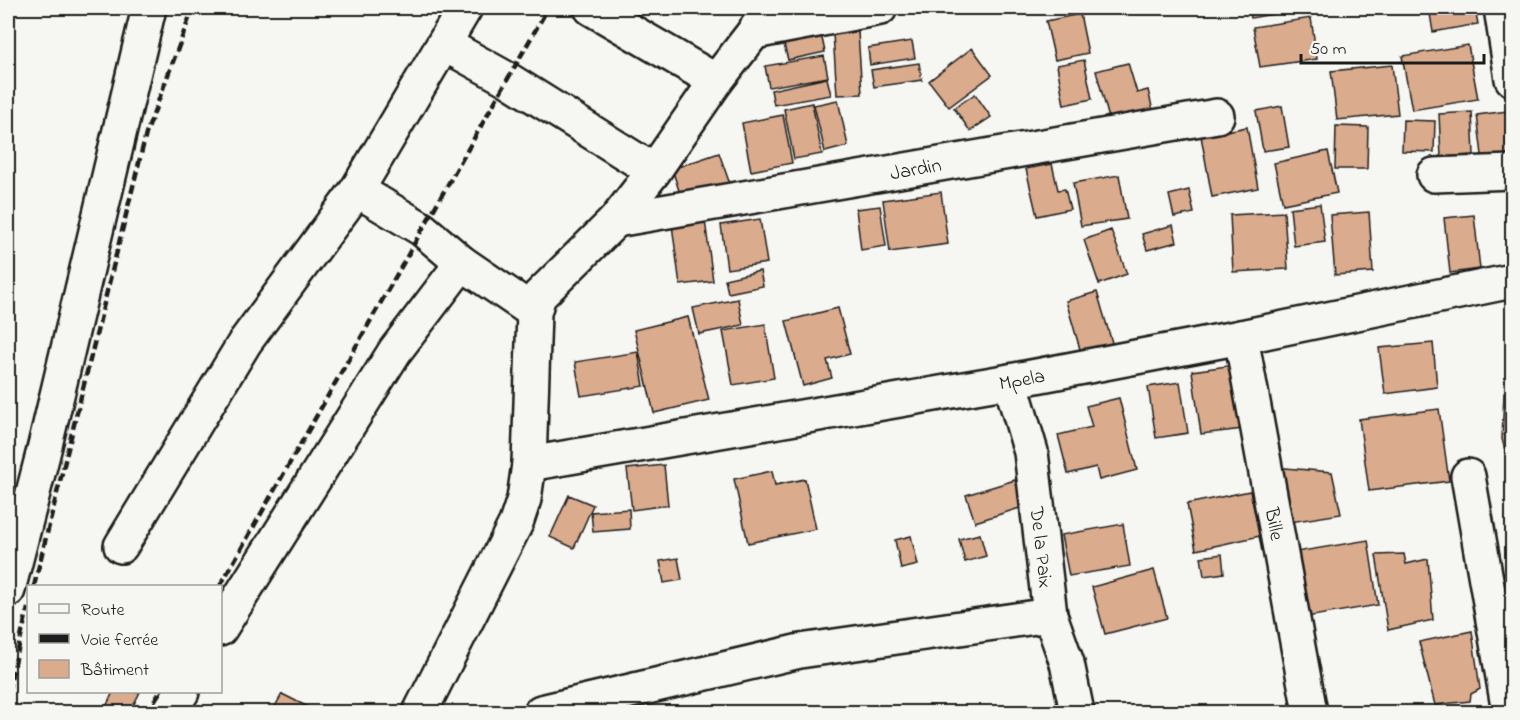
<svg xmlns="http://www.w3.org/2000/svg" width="1520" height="720" viewBox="0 0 1520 720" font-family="'Indie Flower',sans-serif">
  <rect width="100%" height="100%" fill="#f6f6f2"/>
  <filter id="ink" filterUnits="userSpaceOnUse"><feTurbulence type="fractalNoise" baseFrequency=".0167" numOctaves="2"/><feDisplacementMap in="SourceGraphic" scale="12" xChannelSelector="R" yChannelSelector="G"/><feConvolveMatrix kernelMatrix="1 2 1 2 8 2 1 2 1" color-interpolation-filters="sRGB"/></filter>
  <g filter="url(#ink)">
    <path fill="#daab8c" stroke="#1c1c1c" stroke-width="1.5" d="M1249,8H1302V9L1251,18Z
      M1429,8H1475L1478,24L1433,32Z
      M1080,14L1088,53L1055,60L1046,21Z
      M1311,18L1317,59L1260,67L1253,27Z
      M820,29L825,52L788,60L782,37Z
      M858,32L862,94L837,95L833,34Z
      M912,41L915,58L870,65L868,48Z
      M1468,45L1478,99L1412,110L1402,56Z
      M972,48L992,75L949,107L929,81Z
      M824,56L828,77L769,87L765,66Z
      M1084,60L1092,99L1064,105L1057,65Z
      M919,63L922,80L874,87L871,70Z
      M1128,63L1137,93L1148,90L1153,111L1110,122L1096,71Z
      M1392,65L1398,114L1337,120L1331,71Z
      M827,78L831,95L774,105L771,90Z
      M975,94L991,117L970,131L954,108Z
      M838,100L848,146L825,152L814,105Z
      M812,103L822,154L794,159L784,109Z
      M1282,106L1289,147L1263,151L1256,111Z
      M1507,111L1512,152V167L1484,171L1477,115Z
      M1472,112L1474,155L1441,157L1439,114Z
      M783,115L792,163L751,171L742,123Z
      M1403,120L1435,121L1434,152L1402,151Z
      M1336,126L1368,127L1367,169H1335Z
      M1247,127L1258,188L1212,197L1201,136Z
      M1328,151L1337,193L1283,204L1274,163Z
      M719,153L732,190L684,206L672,169Z
      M1052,164L1058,190L1065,189L1070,209L1037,216L1026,169Z
      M1119,175L1127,219L1081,226L1073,183Z
      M1189,190L1194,213L1174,217L1169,195Z
      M941,192L948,244L890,252L883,200Z
      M1320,204L1325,242L1294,246L1290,208Z
      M880,206L886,246L861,250L856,209Z
      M1284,212L1288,269L1233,272L1230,215Z
      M1369,212L1373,272L1335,275L1330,215Z
      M1474,215L1480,269L1450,273L1444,218Z
      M760,219L767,263L727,269L721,225Z
      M705,220L713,281L680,285L672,225Z
      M1173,225L1177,242L1147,250L1142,234Z
      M1111,230L1127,274L1099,284L1084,240Z
      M760,271L763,286L728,293L725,279Z
      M1097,292L1113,346L1082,356L1066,301Z
      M738,299L743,325L699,334L693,308Z
      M838,308L850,354L827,360L832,378L803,386L786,321Z
      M688,317L709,400L654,413L634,330Z
      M765,324L774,378L733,385L723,331Z
      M1433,343L1437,387L1385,394L1379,348Z
      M638,352L644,386L581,396L575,362Z
      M1234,365L1243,429L1201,434L1192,371Z
      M1180,382L1188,433L1156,438L1148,387Z
      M1504,393H1512V466H1509L1502,439Z
      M1119,398L1137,470L1099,480L1096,467L1068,474L1058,435L1092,427L1086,406Z
      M1439,409L1449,481L1369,491L1359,419Z
      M664,465L668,505L632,510L627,469Z
      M1285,468L1332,472L1341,514L1284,523L1271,473Z
      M772,471L775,485L805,479L816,529L748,543L734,479Z
      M1015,480L1023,507L975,522L966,495Z
      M1250,491L1260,536L1196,550L1187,504Z
      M569,495L593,505L574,548L550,537Z
      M629,509L630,529L593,532L591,512Z
      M1123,524L1130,566L1069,576L1061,535Z
      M980,534L986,556L965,562L959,539Z
      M911,536L918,565L901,569L895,540Z
      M1368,540L1378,605L1301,618L1290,553Z
      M1222,554L1224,573L1204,576L1201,557Z
      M1404,554L1406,564L1428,559L1433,620L1388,630L1376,555Z
      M678,558L682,580L664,583L660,561Z
      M1154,570L1167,618L1105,634L1092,587Z
      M1512,571V583L1503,573Z
      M1472,631L1480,689L1471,694L1470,701L1435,705L1419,642Z
      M113,692H140L130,712H112L105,709Z
      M282,694L318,712H272Z"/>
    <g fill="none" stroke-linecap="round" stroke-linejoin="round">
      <g stroke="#1c1c1c" stroke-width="38">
        <g id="minor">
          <path d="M591,8L716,81"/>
          <path d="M1501,8L1512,79"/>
          <path d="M754,32L880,8"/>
          <path d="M444,44L507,79L654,171"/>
          <path d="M1434,175L1512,172"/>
          <path d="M357,190L422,229L462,263L534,312"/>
          <path id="s1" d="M616,220L1217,116"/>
          <path id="s2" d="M1241,337L1310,712"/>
          <path id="s3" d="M1010,381L1031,452L1050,615L1067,663L1077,712"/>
          <path id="s4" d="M529,464L1010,381L1241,337L1512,281"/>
          <path d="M1468,476L1509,712"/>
          <path d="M121,546L245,342L357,190L465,8"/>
          <path d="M8,590L43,454L149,8"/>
          <path d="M220,629L395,351L462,263"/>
          <path d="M169,712L182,692"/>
          <path d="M420,712L516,523L524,499L529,464L534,312L539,296L616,220L654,171L716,81L754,32L770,8"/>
          <path d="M541,712L800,651L1050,615"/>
        </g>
      </g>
      <use href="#minor" stroke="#f6f6f2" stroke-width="33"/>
      <path stroke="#1c1c1c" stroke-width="4.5" stroke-dasharray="9 4.5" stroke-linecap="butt" d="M34,586L146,134L193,8
        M220,586L548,8
        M8,692L28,608
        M147,712L160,692"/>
    </g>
  </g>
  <g text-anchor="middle" stroke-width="5" stroke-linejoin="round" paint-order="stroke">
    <g font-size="20" fill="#1c1c1c" stroke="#f6f6f2">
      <text dy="7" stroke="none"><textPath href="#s1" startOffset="304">Jardin</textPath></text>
      <text dy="7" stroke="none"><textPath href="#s4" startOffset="500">Mpela</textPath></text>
      <text dy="7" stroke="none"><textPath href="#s2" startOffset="190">Bille</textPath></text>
      <text dy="7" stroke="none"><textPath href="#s3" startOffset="170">De la Paix</textPath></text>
    </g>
  </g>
  <rect width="1520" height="720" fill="none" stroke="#f6f6f2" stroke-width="30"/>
  <rect x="15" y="15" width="1490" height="690" fill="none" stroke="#1c1c1c" stroke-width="2" filter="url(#ink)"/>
  <rect x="27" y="585" width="195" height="108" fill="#f6f6f2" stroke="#9f9f9c" stroke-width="1.5"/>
  <rect x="39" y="604" width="30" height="9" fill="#f6f6f2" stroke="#9f9f9c" stroke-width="1.5"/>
  <text x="81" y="615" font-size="18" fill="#1c1c1c">Route</text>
  <rect x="39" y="634" width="30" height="9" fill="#1c1c1c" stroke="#9f9f9c" stroke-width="1.5"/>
  <text x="81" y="645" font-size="18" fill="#1c1c1c">Voie ferrée</text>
  <rect x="39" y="660" width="30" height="18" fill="#daab8c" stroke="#9f9f9c" stroke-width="1.5"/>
  <text x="81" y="675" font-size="18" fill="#1c1c1c">Bâtiment</text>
  <path d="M1301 54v9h183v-9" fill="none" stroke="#1c1c1c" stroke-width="3"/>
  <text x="1310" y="54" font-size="18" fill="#1c1c1c" stroke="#f6f6f2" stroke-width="4.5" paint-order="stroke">50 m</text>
</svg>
